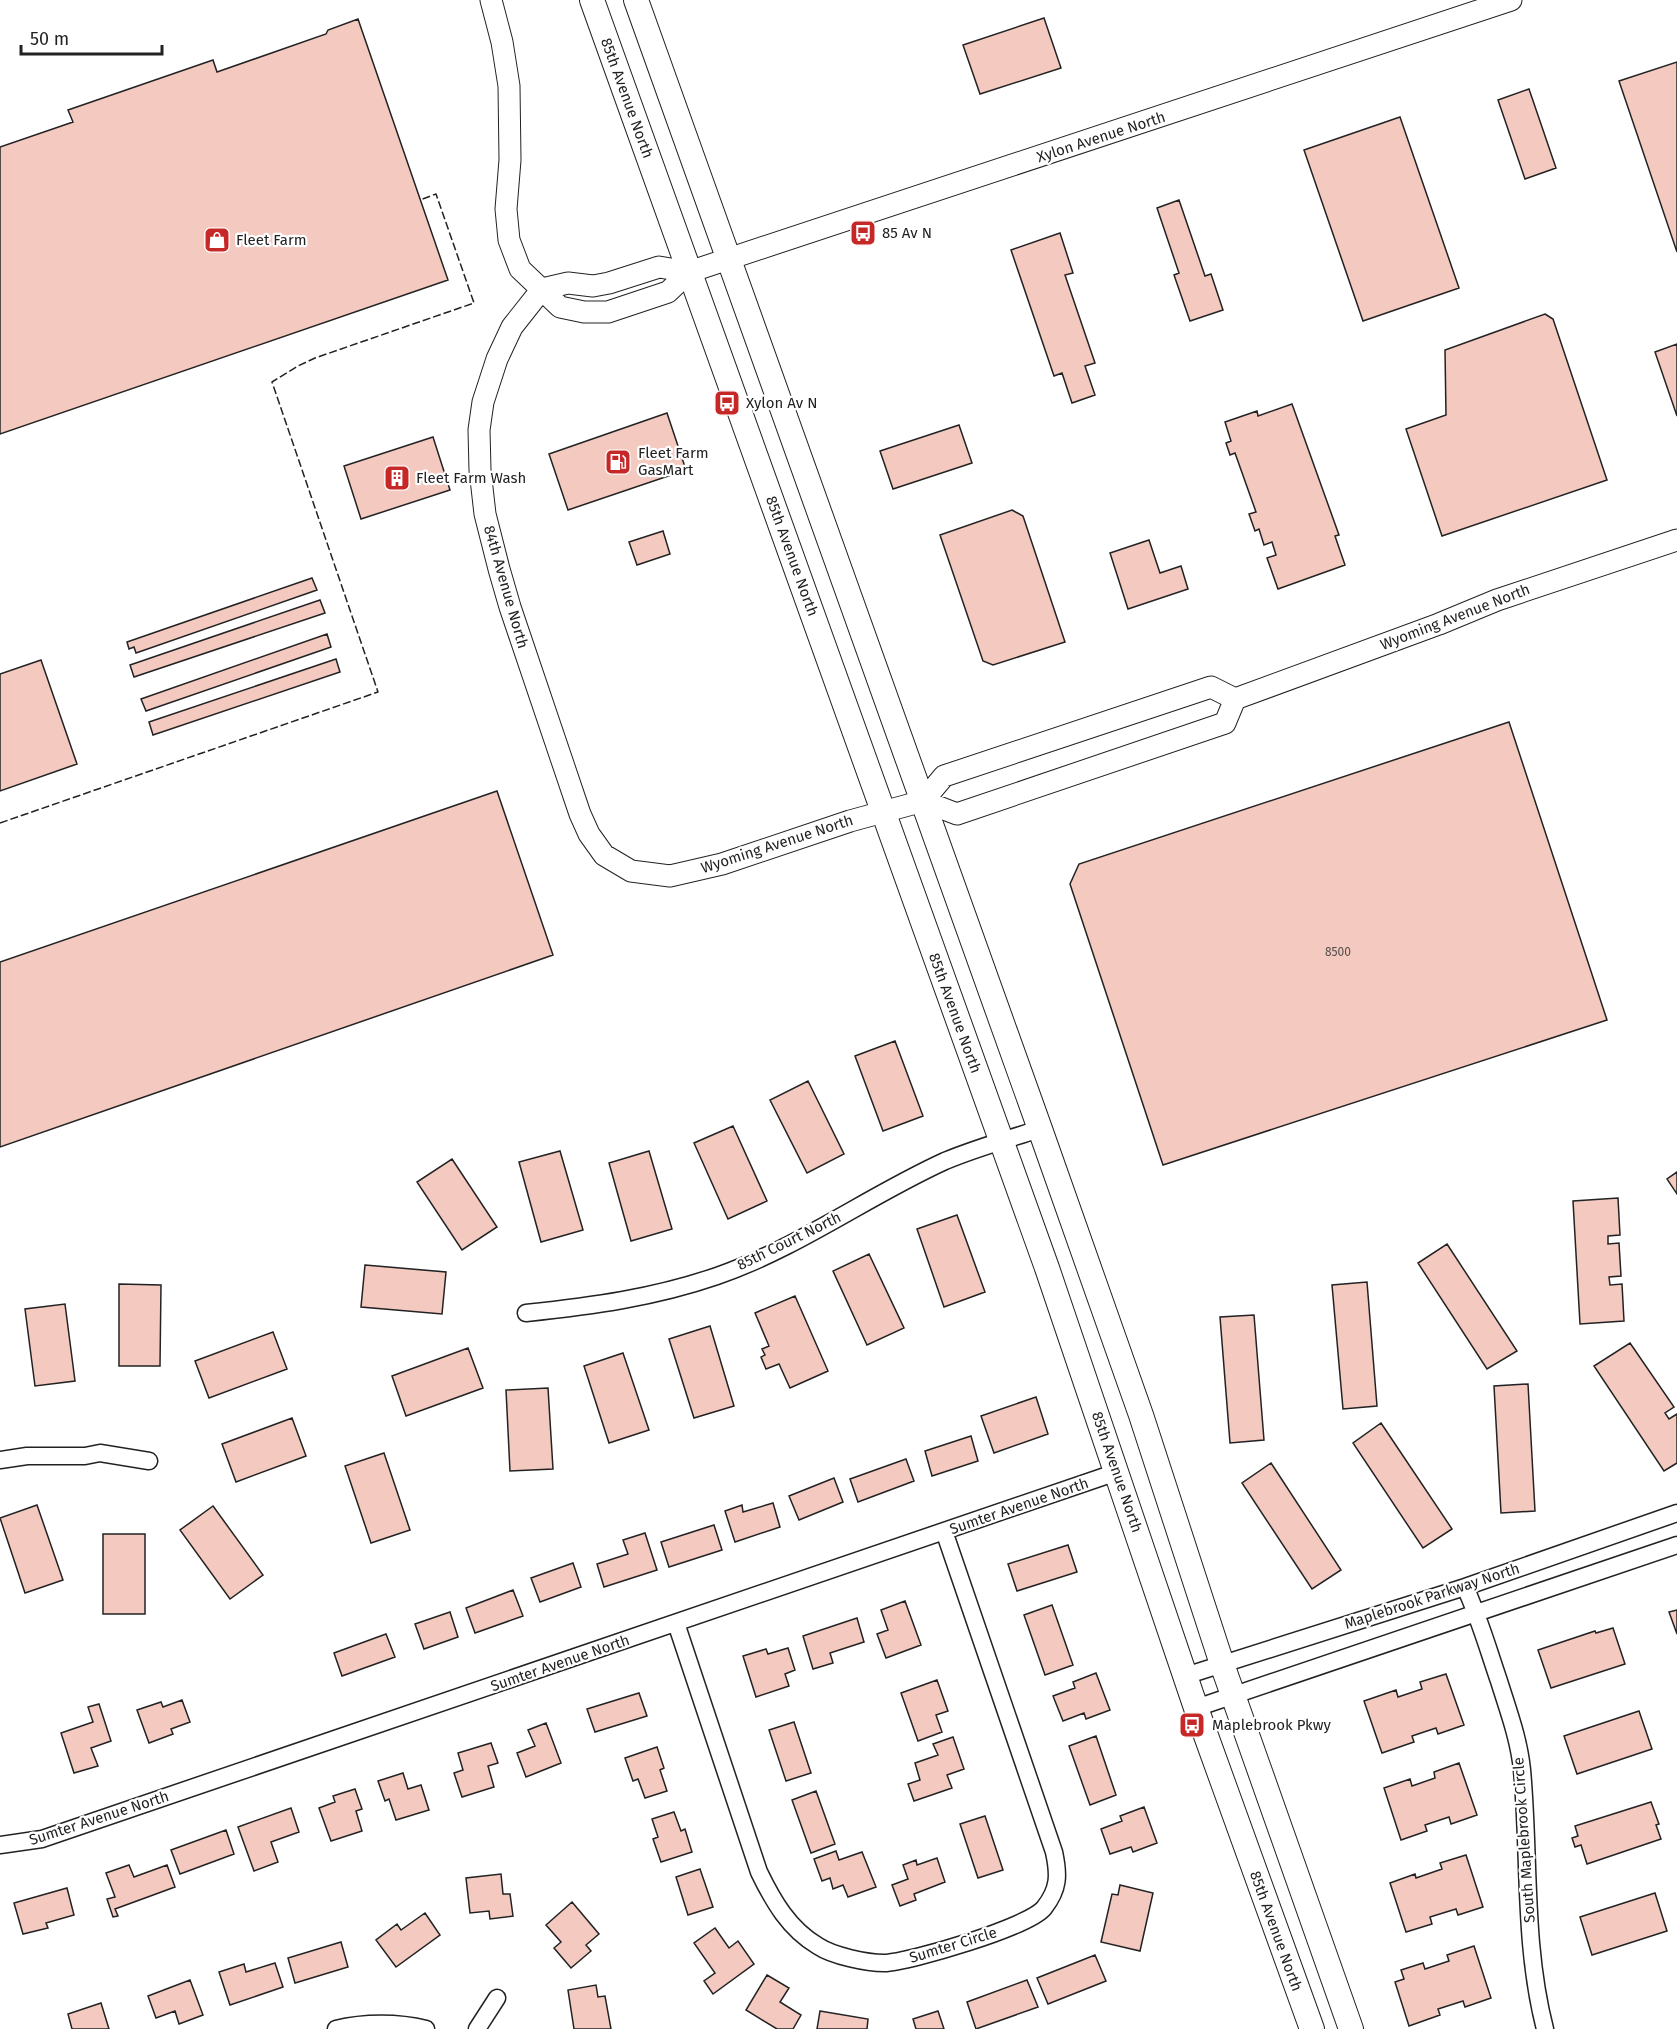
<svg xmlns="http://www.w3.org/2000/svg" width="1677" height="2029" viewBox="0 0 1677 2029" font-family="'Fira Sans',sans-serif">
  <rect width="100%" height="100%" fill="#fff"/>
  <path fill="#f3c9c0" stroke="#222" stroke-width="1.5" d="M1044,18L1061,68L980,94L963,45Z
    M358,19L448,280L0,434V147L73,122L68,110L213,60L217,72L326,34L328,30Z
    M1677,62V252L1619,81Z
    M1529,89L1556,168L1525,179L1498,100Z
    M1400,117L1459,288L1363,321L1304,150Z
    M1179,200L1205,276L1211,274L1223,310L1190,321L1174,275L1179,273L1157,208Z
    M1060,233L1073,273L1065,275L1095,363L1085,366L1095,395L1072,403L1062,373L1054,376L1011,250Z
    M1545,314L1553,319L1607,480L1442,536L1406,429L1446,415L1445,350Z
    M1677,344V416L1655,352Z
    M1292,404L1339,535L1335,536L1345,565L1278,589L1267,558L1276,555L1272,542L1264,545L1259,529L1255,531L1249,514L1256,512L1235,453L1230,455L1226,443L1231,441L1225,422L1257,411L1258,416Z
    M667,413L686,470L568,510L549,454Z
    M959,425L972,463L893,489L880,451Z
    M433,437L450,490L361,519L344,466Z
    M1012,510L1023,516L1065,642L993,665L983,661L940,535Z
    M663,531L670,554L637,565L629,542Z
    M1149,540L1160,573L1181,566L1188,589L1128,609L1110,553Z
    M312,578L317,590L136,653L134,647L129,649L127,642Z
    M320,600L325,613L134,677L130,665Z
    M327,634L331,647L146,711L141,699Z
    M336,659L340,672L153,735L149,722Z
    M41,660L77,764L0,791V674Z
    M1509,722L1607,1020L1163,1165L1070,884L1079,864Z
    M497,791L553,955L0,1147V962Z
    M895,1041L923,1116L883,1131L855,1056Z
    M808,1081L844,1154L807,1173L770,1100Z
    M733,1126L767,1201L728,1219L694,1143Z
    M560,1151L583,1230L541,1242L519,1162Z
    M649,1151L672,1229L631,1241L609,1163Z
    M452,1159L497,1227L462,1250L417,1182Z
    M1677,1172V1194L1667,1179Z
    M1618,1198L1620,1235L1608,1236V1244L1619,1243L1621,1276L1609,1277L1610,1285L1622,1284L1624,1321L1580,1324L1573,1201Z
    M957,1215L985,1292L944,1307L917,1229Z
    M1447,1244L1517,1351L1487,1369L1418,1263Z
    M869,1254L904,1328L867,1345L833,1271Z
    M365,1265L446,1272L442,1314L361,1307Z
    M1367,1282L1377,1406L1343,1409L1332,1285Z
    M119,1284L161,1285L160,1366H119Z
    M795,1296L828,1371L790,1388L779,1364L766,1369L761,1357L765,1355L762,1349L769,1346L755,1313Z
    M65,1304L75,1381L35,1386L25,1309Z
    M1254,1315L1264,1440L1230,1443L1220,1317Z
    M710,1326L734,1406L694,1418L669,1339Z
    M273,1332L287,1369L209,1398L195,1361Z
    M1630,1343L1674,1407L1665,1413L1669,1419L1677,1414V1463L1664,1471L1594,1366Z
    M468,1348L483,1388L406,1416L392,1376Z
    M623,1353L649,1430L609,1443L584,1366Z
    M1528,1384L1535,1511L1501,1513L1494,1386Z
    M548,1388L553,1469L510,1471L506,1390Z
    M1036,1397L1048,1434L994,1453L981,1416Z
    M292,1418L306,1456L236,1482L222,1444Z
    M1381,1423L1452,1529L1423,1548L1353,1443Z
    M971,1436L978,1461L932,1476L925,1451Z
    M384,1453L410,1530L371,1543L345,1466Z
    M906,1459L914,1481L858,1502L850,1479Z
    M1271,1463L1341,1570L1312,1589L1242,1483Z
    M834,1478L843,1502L799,1520L789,1496Z
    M773,1503L780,1527L735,1542L725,1511L742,1505L743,1512Z
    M37,1505L63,1580L25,1593L0,1518Z
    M213,1506L263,1575L230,1599L180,1530Z
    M714,1525L722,1550L669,1567L661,1542Z
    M645,1533L657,1570L604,1587L597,1564L628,1554L623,1540Z
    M103,1534H145V1614H103Z
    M1068,1545L1077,1572L1017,1591L1008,1564Z
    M573,1563L581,1587L540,1602L531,1578Z
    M513,1590L523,1616L475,1633L466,1608Z
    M905,1601L921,1645L886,1658L877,1634L888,1630L881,1610Z
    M1052,1605L1073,1665L1045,1675L1024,1615Z
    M1677,1610V1634L1669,1612Z
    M450,1612L458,1637L424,1649L415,1624Z
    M857,1618L864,1642L830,1653L833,1663L813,1669L803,1636Z
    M1613,1628L1625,1664L1551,1688L1538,1650L1595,1631L1596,1633Z
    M386,1634L395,1657L342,1676L334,1653Z
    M788,1648L795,1670L785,1674L789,1686L756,1697L743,1656L766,1649L768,1654Z
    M1096,1673L1110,1710L1086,1719L1084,1713L1063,1721L1053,1696L1075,1688L1073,1682Z
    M1446,1674L1464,1725L1438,1734L1436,1728L1412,1736L1414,1742L1382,1753L1364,1701L1396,1690L1398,1697L1422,1689L1420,1682Z
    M937,1680L948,1711L936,1715L942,1732L918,1741L901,1693Z
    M639,1693L647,1716L595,1732L587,1709Z
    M182,1700L190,1722L171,1729L173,1734L149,1743L137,1710L161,1702L163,1707Z
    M99,1704L111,1741L91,1748L98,1766L74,1773L61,1733L93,1722L88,1707Z
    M1639,1711L1652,1749L1577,1774L1564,1736Z
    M794,1722L811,1773L786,1781L769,1730Z
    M546,1723L561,1763L526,1777L517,1753L535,1746L528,1730Z
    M1096,1736L1116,1795L1090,1805L1069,1746Z
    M953,1737L964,1769L947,1775L952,1788L914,1801L908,1784L920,1780L915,1763L938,1755L933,1744Z
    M491,1743L498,1763L488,1766L494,1787L462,1797L454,1773L463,1770L458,1753Z
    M657,1747L664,1768L660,1770L667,1791L645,1798L638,1779L633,1781L625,1758Z
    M1459,1763L1477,1815L1451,1824L1449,1817L1425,1825L1427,1831L1401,1840L1384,1788L1410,1779L1412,1786L1435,1778L1434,1772Z
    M403,1773L408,1789L421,1785L429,1810L396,1820L389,1799L385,1801L378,1781Z
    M355,1789L362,1809L356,1811L362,1831L331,1841L319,1808L335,1802L333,1796Z
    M816,1791L835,1844L811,1853L792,1800Z
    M1651,1802L1659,1824L1656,1825L1661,1839L1587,1864L1581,1845L1575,1847L1572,1838L1578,1836L1575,1826Z
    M1144,1807L1157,1843L1133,1852L1131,1847L1110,1854L1101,1829L1122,1821L1120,1816Z
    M291,1808L299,1832L271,1842L278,1862L254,1871L238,1827Z
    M674,1812L681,1831L685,1829L692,1852L661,1862L653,1839L658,1837L652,1819Z
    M985,1816L1003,1870L978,1878L960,1824Z
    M226,1830L234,1854L180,1874L171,1850Z
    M836,1851L839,1860L862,1852L876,1887L848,1897L843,1885L833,1889L830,1878L822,1881L814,1859Z
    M1466,1855L1483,1907L1458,1915L1456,1909L1430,1917L1432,1924L1406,1932L1390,1883L1415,1874L1416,1878L1442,1869L1440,1863Z
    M937,1858L945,1882L914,1894L916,1900L900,1906L892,1885L908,1879L903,1865L916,1860L917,1865Z
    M129,1865L134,1877L167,1865L175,1887L115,1909L118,1916L113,1917L107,1899L115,1897L106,1873Z
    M700,1869L713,1907L688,1915L676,1877Z
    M501,1874L503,1894H510L513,1916L490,1919L489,1911L470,1913L466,1878Z
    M1120,1885L1153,1893L1140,1951L1101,1942L1112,1894L1118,1895Z
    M67,1888L74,1915L46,1923L48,1928L23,1934L14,1903Z
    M1655,1893L1667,1931L1592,1955L1580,1917Z
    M572,1902L599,1934L586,1945L591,1951L571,1968L554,1948L561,1942L546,1925Z
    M425,1913L440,1935L396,1967L376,1940L397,1924L401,1930Z
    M715,1928L729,1948L738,1941L754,1964L713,1994L704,1981L715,1973L694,1943Z
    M341,1942L348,1967L295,1983L288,1958Z
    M1474,1946L1491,1998L1465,2007L1463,2001L1438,2009L1440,2015L1409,2026L1395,1982L1404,1979L1401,1970L1423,1963L1425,1969L1449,1961L1447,1955Z
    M1095,1955L1106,1981L1048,2004L1037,1978Z
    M275,1963L283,1987L230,2005L219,1972L244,1964L246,1972Z
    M767,1975L789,1988L780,2002L801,2015L793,2029H777L746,2010Z
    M190,1980L203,2015L179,2024L175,2011L156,2018L148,1996Z
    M1027,1980L1038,2007L976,2029L967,2002Z
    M596,1985L598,1997L605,1996L611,2029H574L568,1990Z
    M101,2003L109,2029H72L68,2014Z
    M820,2011L868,2019L867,2029H817Z
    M938,2011L944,2029H916L913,2019Z"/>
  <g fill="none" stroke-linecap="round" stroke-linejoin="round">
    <g stroke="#222" stroke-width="19">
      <path id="minor" d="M526,1313C592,1306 653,1298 717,1276C798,1248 868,1196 945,1161C976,1148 1008,1139 1040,1129
        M0,1460L27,1456H85L100,1453L149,1461
        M1465,1587C1479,1617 1488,1649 1499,1681C1508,1710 1519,1739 1522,1770C1530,1856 1523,1944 1545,2029
        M676,1623L759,1872C773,1901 789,1929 818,1946C833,1956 867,1963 884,1963C910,1962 1029,1927 1044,1908C1059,1889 1059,1875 1054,1852L944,1531
        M1185,1676L1465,1587L1677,1513
        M1196,1708L1677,1545
        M0,1845L42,1839L1117,1472
        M336,2029C364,2022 398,2022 426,2029
        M477,2029L497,1998"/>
    </g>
    <g stroke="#222" stroke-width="23">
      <path id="tertiary" d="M491,0L502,42L509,86L510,160L506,209L509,240L520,269L560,307L584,312H608L668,292L689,272L1511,0
        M542,289L512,327L497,359L483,402L479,430L480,470L485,514L499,569L510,607L580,814L589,834L604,855L631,871L670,876L722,864L850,821L923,801L944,776L1211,687L1235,699
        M542,289L568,283L593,286L609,283L659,267L689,272
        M923,801L957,814L1225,723L1235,699L1439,624L1497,600L1677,540"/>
    </g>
    <g stroke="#222" stroke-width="26">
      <path id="secondary" d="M592,0L1047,1268L1196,1708L1312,2029
        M636,0L1040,1129L1141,1415L1222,1664L1351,2029"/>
    </g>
    <use href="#minor" stroke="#fff" stroke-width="16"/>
    <use href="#tertiary" stroke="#fff" stroke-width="21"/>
    <use href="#secondary" stroke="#fff" stroke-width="24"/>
    <path stroke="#222" stroke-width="1.5" stroke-dasharray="8 3" stroke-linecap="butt" d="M0,823L378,692L272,382L298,366L315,358L474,303L436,194L420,200"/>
  </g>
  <defs>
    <g id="bus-square" transform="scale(1.35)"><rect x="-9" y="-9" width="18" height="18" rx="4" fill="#c62828" stroke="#fff"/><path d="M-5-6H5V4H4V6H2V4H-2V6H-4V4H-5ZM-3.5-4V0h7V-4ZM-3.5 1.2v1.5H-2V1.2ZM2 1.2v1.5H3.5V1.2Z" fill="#fff"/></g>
    <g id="shop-square" transform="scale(1.35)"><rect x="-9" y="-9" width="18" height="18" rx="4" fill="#c62828" stroke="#fff"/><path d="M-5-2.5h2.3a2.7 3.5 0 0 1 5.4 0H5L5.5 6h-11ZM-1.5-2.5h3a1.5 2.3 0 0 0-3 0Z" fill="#fff"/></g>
    <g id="fuel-square" transform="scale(1.35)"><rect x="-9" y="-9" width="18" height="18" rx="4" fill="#c62828" stroke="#fff"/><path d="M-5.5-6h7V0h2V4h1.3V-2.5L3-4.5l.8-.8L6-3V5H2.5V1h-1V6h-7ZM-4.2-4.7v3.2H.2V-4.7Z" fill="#fff"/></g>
    <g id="building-square" transform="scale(1.35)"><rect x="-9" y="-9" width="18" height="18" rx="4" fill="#c62828" stroke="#fff"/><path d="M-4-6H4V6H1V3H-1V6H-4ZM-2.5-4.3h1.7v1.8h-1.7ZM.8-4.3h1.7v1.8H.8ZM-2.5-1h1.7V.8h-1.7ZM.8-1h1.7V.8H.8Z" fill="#fff"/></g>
  </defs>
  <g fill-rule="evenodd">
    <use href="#bus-square" x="863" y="233"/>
    <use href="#shop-square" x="217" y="240"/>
    <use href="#bus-square" x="727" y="403"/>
    <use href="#fuel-square" x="618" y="462"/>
    <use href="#building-square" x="397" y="478"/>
    <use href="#bus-square" x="1192" y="1725"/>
  </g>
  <g text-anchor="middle" stroke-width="4.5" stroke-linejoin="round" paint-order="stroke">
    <g font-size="12" fill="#564c4a">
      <text x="1338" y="956">8500</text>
    </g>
    <g font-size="15" fill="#222" stroke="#fff">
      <text transform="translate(627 98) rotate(70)" y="5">85th Avenue North</text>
      <text transform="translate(1101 137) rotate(-18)" y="5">Xylon Avenue North</text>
      <text transform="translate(792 556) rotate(70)" y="5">85th Avenue North</text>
      <text transform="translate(506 587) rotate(74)" y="5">84th Avenue North</text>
      <text transform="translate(1455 617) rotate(-21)" y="5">Wyoming Avenue North</text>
      <text transform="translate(777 844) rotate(-18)" y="5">Wyoming Avenue North</text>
      <text transform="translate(955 1013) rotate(70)" y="5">85th Avenue North</text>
      <text transform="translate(789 1241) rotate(-26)" y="5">85th Court North</text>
      <text transform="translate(1117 1472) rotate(71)" y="5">85th Avenue North</text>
      <text transform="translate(1019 1506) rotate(-19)" y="5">Sumter Avenue North</text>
      <text transform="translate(1432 1596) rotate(-18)" y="5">Maplebrook Parkway North</text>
      <text transform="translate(560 1663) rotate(-19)" y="5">Sumter Avenue North</text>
      <text transform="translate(99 1818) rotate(-18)" y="5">Sumter Avenue North</text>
      <text transform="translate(1524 1840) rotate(-94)" y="5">South Maplebrook Circle</text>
      <text transform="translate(1276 1931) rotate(70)" y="5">85th Avenue North</text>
      <text transform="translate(953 1945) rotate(-17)" y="5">Sumter Circle</text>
    </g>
    <g font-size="15" fill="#222" stroke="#fff" text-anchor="start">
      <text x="882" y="238">85 Av N</text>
      <text x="236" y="245">Fleet Farm</text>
      <text x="746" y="408">Xylon Av N</text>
      <text x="638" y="458">Fleet Farm<tspan x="638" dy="17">GasMart</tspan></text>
      <text x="416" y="483">Fleet Farm Wash</text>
      <text x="1212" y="1730">Maplebrook Pkwy</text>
    </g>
  </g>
  <path d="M21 45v9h141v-9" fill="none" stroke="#222222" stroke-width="3"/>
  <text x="30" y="45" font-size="18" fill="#222222" stroke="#ffffff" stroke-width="4.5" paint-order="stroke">50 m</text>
</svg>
